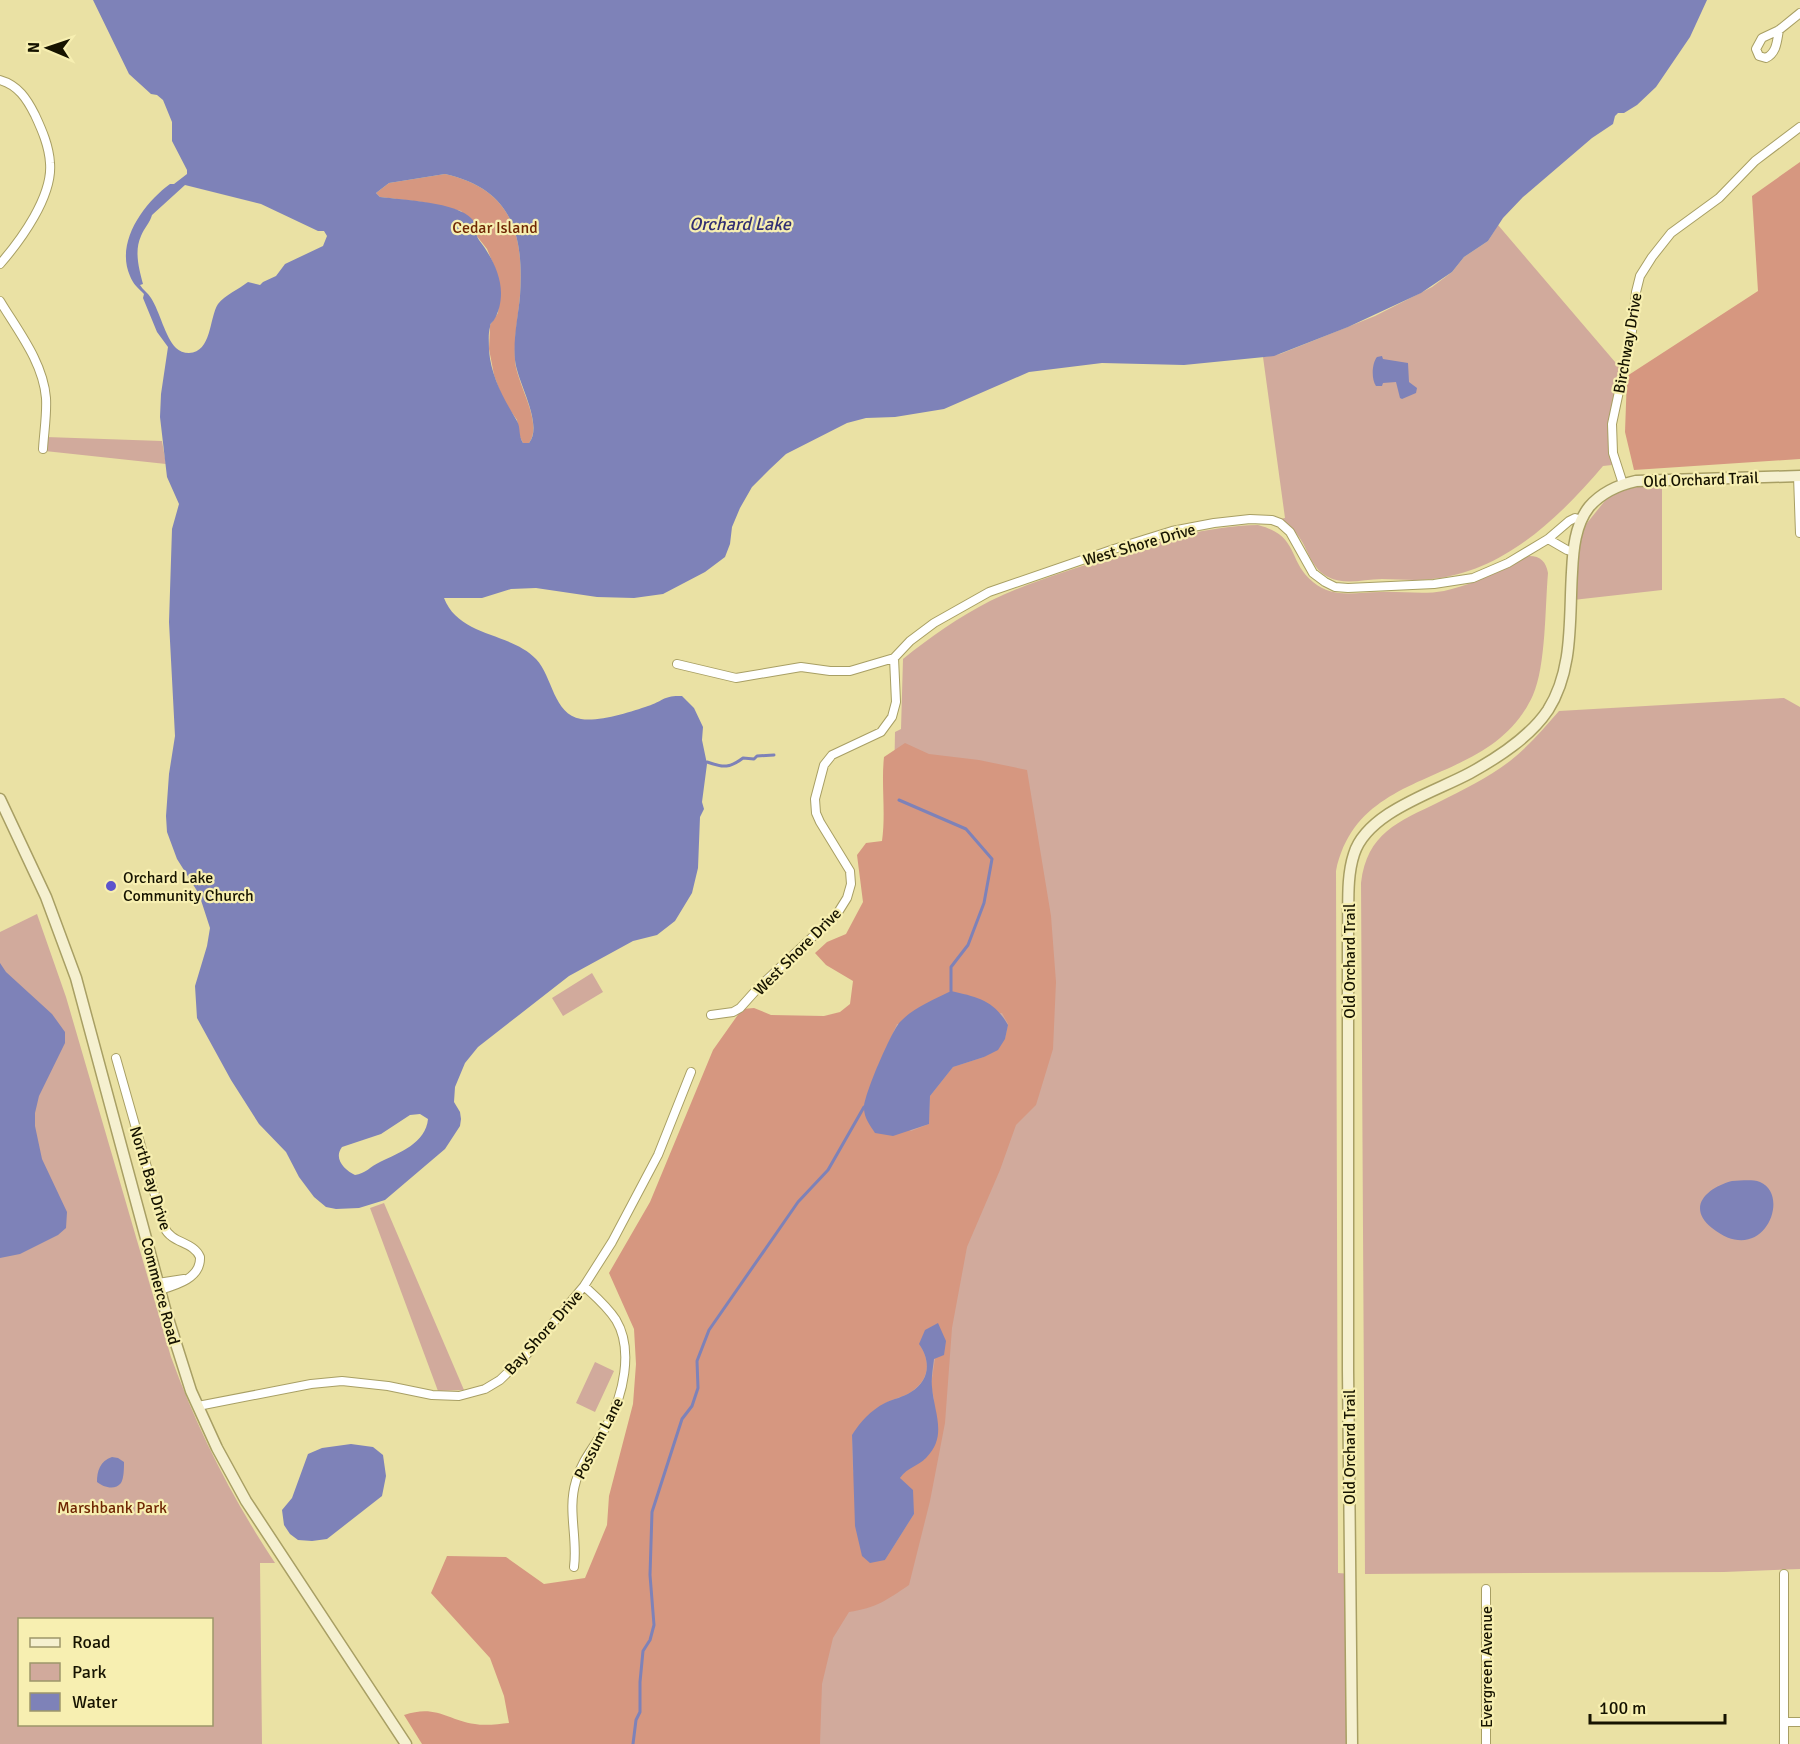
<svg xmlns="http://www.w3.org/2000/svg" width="1800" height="1744" viewBox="0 0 1800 1744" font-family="Signika,sans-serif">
  <rect width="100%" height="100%" fill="#eae1a4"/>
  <path fill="#d1aa9c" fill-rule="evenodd" d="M1498,225L1627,376L1609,421L1608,444L1612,465L1603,466C1559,518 1503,572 1432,579C1415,581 1398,579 1382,579C1363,579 1346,586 1328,577C1311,568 1309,551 1299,537C1294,529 1287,524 1279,519L1285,518L1263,357L1280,354L1375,316L1432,287L1452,272L1464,257L1488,241Z
    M46,437L162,441L166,464L45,451Z
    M1662,485V590L1573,600L1579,533L1616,487Z
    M1258,525C1300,536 1287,561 1313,582C1334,599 1355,592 1380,592C1401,591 1423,595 1444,591C1465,586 1486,578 1505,568C1513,564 1521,558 1529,556C1541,556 1546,562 1548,573C1545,607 1546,666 1533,695C1490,791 1359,761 1336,871L1338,1573L1351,1574L1350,1744H749L890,1020L895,732L901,729L903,659C930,637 959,617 990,601C1029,582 1070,570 1111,557C1159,541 1206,526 1258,525Z
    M1784,698L1800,707V1569L1724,1572L1365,1574L1361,883C1367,833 1398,822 1439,802C1463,790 1489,777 1510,761C1528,747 1544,728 1559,711Z
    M37,914L66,997L171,1357C198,1431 232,1498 275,1563H260L262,1744H0V932ZM20,1620H212V1724H20Z
    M592,973L603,992L563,1016L552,998Z
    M384,1203L464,1390L438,1391L370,1208Z
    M595,1362L614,1371L595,1412L576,1403Z"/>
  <path fill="#d69780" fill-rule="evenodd" d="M1800,162V459L1634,470L1625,432L1627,376L1758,291L1752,196Z
    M445,174C512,189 524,234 520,296C518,317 514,338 515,360C516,383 544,423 529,443H523L519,435L517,420L503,400L494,375L489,349L490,325L498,313L500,286L495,268L487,249L476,235V230L461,211L422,202L380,197L376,193L389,183Z
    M905,743L929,754L979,760L1027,770L1051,916L1056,982L1053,1049L1036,1105L1016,1125L1000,1170L967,1247L952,1328L945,1423L930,1501L909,1585C887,1600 876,1608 849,1612L833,1638L822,1684L820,1744H422L404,1715C436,1704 447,1720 475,1724C485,1726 499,1724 509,1723L504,1696L490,1658L431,1593L447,1556L506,1557L544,1584L585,1578L607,1525L609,1496L633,1404L636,1364L634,1329L609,1273L650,1202L713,1050L742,1009L754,1008L771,1015L824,1016L840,1012L850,1004L853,981L826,965L815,953L827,942L846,934L863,902L857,855L866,843L882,841C886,812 881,785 884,757ZM1002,1013L1008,1024L1005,1039L984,1057L953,1067L930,1096L929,1124L911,1131L864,1107L877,1069L897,1024ZM919,1344L935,1359L931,1385L934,1399L925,1459L907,1469L900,1478L914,1514L885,1560L853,1471L852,1435C862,1425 873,1410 886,1403C894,1398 904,1397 911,1392C930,1379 931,1361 919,1344Z"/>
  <path fill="#7e82b8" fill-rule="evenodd" d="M93,0H1707L1690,37L1656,87L1637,105L1624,113H1618L1615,116L1613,124L1592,138L1523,197L1503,218L1488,241L1464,257L1452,272L1421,293L1348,327L1274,356L1184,365L1102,363L1029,372L944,409L895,417L866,418L847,423L786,454L770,469L752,487L740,508L732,527L730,544L725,557L705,572L663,594L634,598L597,597L536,588L511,589L482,598H444C459,637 510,632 536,659C553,677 553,714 581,719C599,722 631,712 648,706C663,701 664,695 682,696L694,708L703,727L702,740L707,764L702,802L704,809L700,817L698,868L692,893L675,921L657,935L633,941L569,976L478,1047L465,1063L455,1087L454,1102L460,1112L461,1119L460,1126L445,1149L385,1200L359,1208L336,1209L326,1207L314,1197L299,1177L286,1152L259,1124L231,1080L197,1018L195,986L207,946L210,928L199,894L177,859L167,832L166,816L169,774L175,736L169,622L172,529L179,504L167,477L160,417L161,394L168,347L157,332L143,298L144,294C138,288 133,284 130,276C115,242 144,203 170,184H174L187,174V170L172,141V122L163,100L157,95L151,94L129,74ZM445,174C512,189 524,234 520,296C518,317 513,339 515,360C517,382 544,424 529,443H523C518,435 521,428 517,421C504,399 491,377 489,350C489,343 488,334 490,327C490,323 492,323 494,320C499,312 501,302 501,293C501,274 490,254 479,240C474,233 478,225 472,219C457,202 403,200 380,197L376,193L389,183ZM185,185L261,204L318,231H324L327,236L323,246L285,264L276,276L263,282L260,285L248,282C239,289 225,295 218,304C209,318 212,352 189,353C184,353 179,351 176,348C165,337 160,312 151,298C148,293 143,290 140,285L143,284C139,269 134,251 141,236C144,228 150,223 152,215ZM420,1114L428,1119C426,1143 399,1153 380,1162C371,1166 365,1174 355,1175C345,1170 333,1159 342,1147L381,1134L410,1115Z
    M1382,356L1383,359L1408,363L1409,382L1417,388L1416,393L1402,399L1400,398L1396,382L1383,383L1382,386H1376C1371,379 1372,363 1377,357Z
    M0,963L6,972L52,1014L65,1032V1043L39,1096L35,1113V1126L42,1159L67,1212L66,1228L58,1235L20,1254L0,1258Z
    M951,991C977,997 994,1000 1008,1025L1005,1039L998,1050L984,1057L953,1067L930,1096L929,1124L893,1136L875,1133C870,1125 864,1118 864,1108C864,1095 891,1032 900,1022C913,1008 933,1000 951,991Z
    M1732,1181C1741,1181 1751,1179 1760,1182C1792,1195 1763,1269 1712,1228C1685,1206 1709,1187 1732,1181Z
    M938,1323L946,1341L944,1355L934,1359C933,1368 931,1378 932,1387C934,1413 948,1436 926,1458C918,1466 908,1467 900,1478L913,1490L914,1514L885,1560L870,1563L862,1556L855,1526L852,1435C860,1422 871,1410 885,1403C893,1399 904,1397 911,1392C930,1380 931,1361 919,1344L925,1330Z
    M351,1444L373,1447L383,1455L386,1476L382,1496L327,1539L312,1541L298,1540L290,1534L284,1525L282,1510L292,1498L308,1454L322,1448Z
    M112,1457L118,1458L124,1462C124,1468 124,1478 121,1483C115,1491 103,1487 97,1482C97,1471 100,1461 112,1457Z"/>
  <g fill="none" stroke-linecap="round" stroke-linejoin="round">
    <path stroke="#7e82b8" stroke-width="3" d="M707,762C724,768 730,768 743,758L754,759L757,756L774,755
      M899,800L966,829L992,859L984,903L968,945L951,967V991
      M633,1744L636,1720L640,1712V1682L643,1651L650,1640L654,1625L650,1575L652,1512L682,1419L692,1406L698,1388L697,1361L709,1330L798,1202L828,1170L864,1107"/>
    <g stroke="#a89f64" stroke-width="10">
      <path id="street" d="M1779,30C1777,40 1777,53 1766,58L1759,56L1756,49L1762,38L1779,30L1800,13
        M0,80C18,85 27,99 35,115C42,130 49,146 50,163C53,196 21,240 0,264
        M0,301C18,331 43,362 46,398C47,415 44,432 43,449
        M1798,476L1800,533
        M1623,484L1613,453L1612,424L1632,331L1636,292L1640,276L1652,257L1671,233L1719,198L1755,161L1800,127
        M1548,539L1567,550L1574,552
        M677,664L736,678L801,667L830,671H850L894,658L910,641L934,623L989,592L1114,549L1172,531L1214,523L1250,519L1272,520L1280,523L1290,532L1313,573L1325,582L1335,587L1348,588L1434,584L1473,578L1508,563L1548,539L1569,521L1575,518L1582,520
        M711,1015L733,1012L740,1008L758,988L837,914L847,898L851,884L850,871L820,822L816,813L815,799L824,765L832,755L881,732L892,717L896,702L894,658
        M116,1058L164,1227C172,1244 193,1241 200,1257C201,1278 177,1285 160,1290
        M158,1283L184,1279
        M198,1406L311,1384L342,1381L388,1386L432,1395L459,1396L485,1389L500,1380L527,1354L584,1286L612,1242L658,1155L691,1072
        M574,1567C578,1538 567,1510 576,1481C582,1459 596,1445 607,1425C623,1396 634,1350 616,1320C607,1306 596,1297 584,1286
        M1784,1574V1744
        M1784,1722H1800
        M1486,1744V1589"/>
    </g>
    <g stroke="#a89f64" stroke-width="13">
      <path id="secondary" d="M0,799L46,897L76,978L165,1309L191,1391L217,1448L246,1501L406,1744
        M1352,1744L1348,1370V932C1349,907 1346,878 1354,854C1367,812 1435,792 1470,773C1499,757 1530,737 1548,710C1574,669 1569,618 1572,572C1573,550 1575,525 1589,507C1601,493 1618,485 1636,481L1800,476"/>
    </g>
    <use href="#street" stroke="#fff" stroke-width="8"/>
    <use href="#secondary" stroke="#f5f0d0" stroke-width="10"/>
  </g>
  <circle fill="#5c54cc" stroke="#f7efb1" stroke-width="2" cx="111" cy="886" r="6"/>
  <g text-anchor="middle" stroke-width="4.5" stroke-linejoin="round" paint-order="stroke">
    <g font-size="16" fill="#702704" stroke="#f7efb1">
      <text x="495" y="233">Cedar Island</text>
      <text x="112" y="1513">Marshbank Park</text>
    </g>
    <g font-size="16" fill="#161300" stroke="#f7efb1">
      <text transform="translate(1627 343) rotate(-80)" y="6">Birchway Drive</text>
      <text transform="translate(1701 479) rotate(-2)" y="6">Old Orchard Trail</text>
      <text transform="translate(1139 544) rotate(-16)" y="6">West Shore Drive</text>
      <text transform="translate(797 951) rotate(-45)" y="6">West Shore Drive</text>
      <text transform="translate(1349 961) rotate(-90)" y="6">Old Orchard Trail</text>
      <text transform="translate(151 1178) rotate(73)" y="6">North Bay Drive</text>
      <text transform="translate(161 1291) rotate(75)" y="6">Commerce Road</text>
      <text transform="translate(543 1332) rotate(-48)" y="6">Bay Shore Drive</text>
      <text transform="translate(598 1438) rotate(-63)" y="6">Possum Lane</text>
      <text transform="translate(1349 1447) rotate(-90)" y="6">Old Orchard Trail</text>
      <text transform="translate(1486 1667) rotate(-90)" y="6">Evergreen Avenue</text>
    </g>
    <g font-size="16" fill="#161300" stroke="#f7efb1" text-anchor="start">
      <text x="123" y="883">Orchard Lake<tspan x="123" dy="18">Community Church</tspan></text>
    </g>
    <g font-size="18" font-style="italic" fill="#322f72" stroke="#f7efb1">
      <text x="740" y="230">Orchard Lake</text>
    </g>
  </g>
  <rect x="18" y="1618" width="195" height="108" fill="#f7efb1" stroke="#9d976a" stroke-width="1.5"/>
  <rect x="30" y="1638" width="30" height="9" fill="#f5f0d0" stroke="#9d976a" stroke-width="1.5"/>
  <text x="72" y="1648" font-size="18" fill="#161300">Road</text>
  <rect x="30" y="1663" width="30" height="18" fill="#d1aa9c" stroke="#9d976a" stroke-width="1.5"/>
  <text x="72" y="1678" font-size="18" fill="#161300">Park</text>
  <rect x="30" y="1693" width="30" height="18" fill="#7e82b8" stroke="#9d976a" stroke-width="1.5"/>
  <text x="72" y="1708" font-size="18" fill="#161300">Water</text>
  <g transform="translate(48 48) rotate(272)" stroke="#f7efb1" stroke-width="4.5" paint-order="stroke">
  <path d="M0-4.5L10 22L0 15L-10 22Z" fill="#161300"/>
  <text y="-9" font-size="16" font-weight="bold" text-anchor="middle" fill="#161300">N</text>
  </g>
  <path d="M1590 1714v9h135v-9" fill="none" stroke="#161300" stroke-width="3"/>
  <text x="1599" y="1714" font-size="18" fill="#161300" stroke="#f7efb1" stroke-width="4.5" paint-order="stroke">100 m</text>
</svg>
